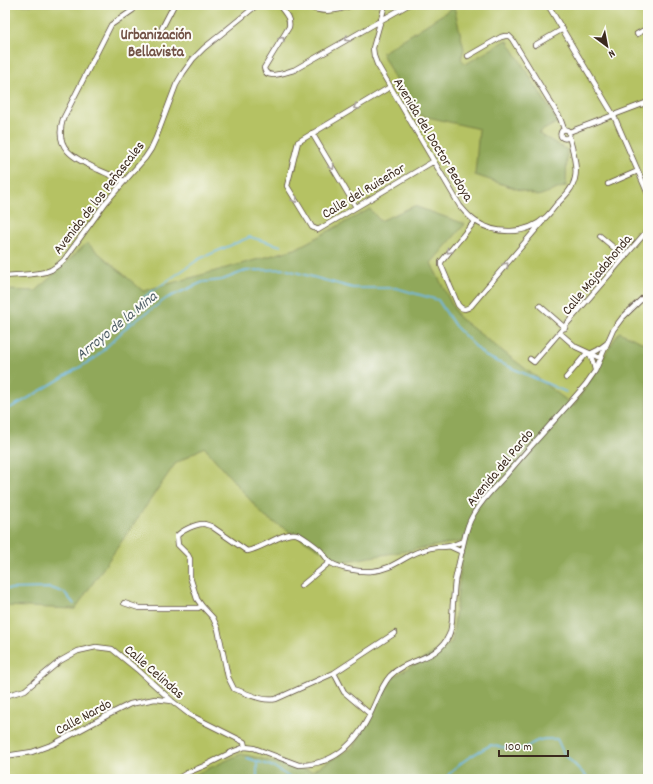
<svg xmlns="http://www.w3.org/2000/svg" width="653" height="784" viewBox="0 0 653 784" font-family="Dekko,sans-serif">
  <rect width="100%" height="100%" fill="#fdfcf7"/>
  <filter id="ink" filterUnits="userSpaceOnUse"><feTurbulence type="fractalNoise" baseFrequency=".025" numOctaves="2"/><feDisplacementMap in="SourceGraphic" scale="8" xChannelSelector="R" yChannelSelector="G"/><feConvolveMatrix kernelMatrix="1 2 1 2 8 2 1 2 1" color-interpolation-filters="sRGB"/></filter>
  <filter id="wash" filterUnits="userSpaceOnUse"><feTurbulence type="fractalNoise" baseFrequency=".012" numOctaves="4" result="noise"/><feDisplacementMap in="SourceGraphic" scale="16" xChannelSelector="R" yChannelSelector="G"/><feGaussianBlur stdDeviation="0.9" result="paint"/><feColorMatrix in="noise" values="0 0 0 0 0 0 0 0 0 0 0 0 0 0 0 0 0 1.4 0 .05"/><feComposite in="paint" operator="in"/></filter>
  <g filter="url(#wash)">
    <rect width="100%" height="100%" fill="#f5edd9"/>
    <path fill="#b5c264" stroke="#787641" d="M5,5H648V779H5Z"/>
    <path fill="#90a85a" stroke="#66693c" d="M454,7L464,49L461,59L466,64L507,40L558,122L538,133L567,150L566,186L538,196L475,175L479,129L411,113L382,53Z
      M414,206L465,224L431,263L458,317L574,406L619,332L648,345V779H185L241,754L312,771L354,747L390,679L452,642L464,541L341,562L265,517L204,447L175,464L75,609L5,606V290L36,291L87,243L143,291L295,249L370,209L380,221Z"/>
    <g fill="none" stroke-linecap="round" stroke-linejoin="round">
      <path stroke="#6fbbe9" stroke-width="1.5" d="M127,326L144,297L199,259L250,237L281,246
        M5,408H10L25,400L95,358L127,327L167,298L203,282L222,280L245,271L284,269L353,288H396L438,300L455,326L485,356L566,392
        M5,589L51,588L65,593L74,604
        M247,758L274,767L292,779
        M257,762V779
        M445,779C457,763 474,754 491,745C501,747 514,751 525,748C528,747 530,744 533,743C541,738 549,739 557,739L564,754L589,779"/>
    </g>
  </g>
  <g filter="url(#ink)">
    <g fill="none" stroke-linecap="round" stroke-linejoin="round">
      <g stroke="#57473a" stroke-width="6">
        <path id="minor" d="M279,5C284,12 291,18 289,27L264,68C266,81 286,72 294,70L408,5
          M305,5C320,13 336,12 352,5
          M385,5L373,48L374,56L377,64L460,206C465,212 469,217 475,221C496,235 527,235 546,217C550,213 553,209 556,205C564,197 573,189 575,178C578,166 572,148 569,136
          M548,5L614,116L648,194
          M162,28L174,5
          M637,34L648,28
          M535,45L563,29
          M468,56L501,37L505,36H509L512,39L560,118L564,129
          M390,87L298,142L287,186L312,227L318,230L434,161
          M560.5 134a4.5 4.5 0 1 1 9 0a4.5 4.5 0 1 1-9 0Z
          M569,132L648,102
          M312,133L356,207
          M125,181C116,178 108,174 99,170C76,159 53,150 63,119L111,25L133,10L134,5
          M608,184L638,171
          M475,221L441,262V265L458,305C462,310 466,310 471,306L543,221
          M600,236L625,257
          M5,276C19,274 38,276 51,270C56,267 60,264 64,260L106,202L145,158L151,149L156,138L176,85L183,73L193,59L204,48L257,5
          M540,306L565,328
          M560,333L576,347L600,358
          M590,354L598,350L606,344
          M590,354L593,362L595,370
          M530,359L534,362L646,232L648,228
          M566,378L587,353
          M449,546L462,552
          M301,586L330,562
          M124,603L139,608H198L202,606
          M395,633L334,673L276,699C262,702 247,693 234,689L228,677L218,629L213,618L202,606L197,599L190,577V559L188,555L178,545L177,536C181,531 197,523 204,524C205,524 210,526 211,526L247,551C261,549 285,531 296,534C301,535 317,547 321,551C324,554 327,560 331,563C341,569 360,572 372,571C388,570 398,562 411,555C419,551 429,548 437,547C441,547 446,547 450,546C455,545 459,542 464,541
          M334,673L344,692L370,714
          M5,696L25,690L60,661L78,651L96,647L112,649L139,671L172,701L190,715L244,742L245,747
          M5,756L32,752L54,744L108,715L130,704L155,699L172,701
          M177,779L187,773L204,766L232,752L245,747L254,748L299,765C336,765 358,741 372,710C377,699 382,685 390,676C407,658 438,661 449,635C453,627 452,612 453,602C454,595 454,588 455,581C457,570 460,560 462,549C465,538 466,527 472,517C480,501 494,488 506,475C532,444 560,415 586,384L595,371L613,330L622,318L648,293"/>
      </g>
      <use href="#minor" stroke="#fff" stroke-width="4.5"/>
    </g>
    <defs><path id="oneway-chevron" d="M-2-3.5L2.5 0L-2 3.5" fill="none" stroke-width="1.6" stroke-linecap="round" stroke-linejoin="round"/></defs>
    <g stroke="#a79f9a">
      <use href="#oneway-chevron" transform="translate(282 39) rotate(-58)"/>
      <use href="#oneway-chevron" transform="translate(347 39) rotate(150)"/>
      <use href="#oneway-chevron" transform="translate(356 107) rotate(149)"/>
      <use href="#oneway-chevron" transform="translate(332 167) rotate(59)"/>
      <use href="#oneway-chevron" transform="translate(295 200) rotate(59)"/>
      <use href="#oneway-chevron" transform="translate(449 251) rotate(130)"/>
      <use href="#oneway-chevron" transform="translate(506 265) rotate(-50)"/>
    </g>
  </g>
  <g text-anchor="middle" stroke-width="4" stroke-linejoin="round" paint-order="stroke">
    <g font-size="14" fill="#3b2a1e" stroke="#fdfcf7">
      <text transform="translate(434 139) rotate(59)" y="5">Avenida del Doctor Bedoya</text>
      <text transform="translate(363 190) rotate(-31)" y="5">Calle del Ruiseñor</text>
      <text transform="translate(98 197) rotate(-52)" y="5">Avenida de los Peñascales</text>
      <text transform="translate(596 274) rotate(-50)" y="5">Calle Majadahonda</text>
      <text transform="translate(499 467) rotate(-50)" y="5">Avenida del Pardo</text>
      <text transform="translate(155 671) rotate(41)" y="5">Calle Celindas</text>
      <text transform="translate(83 716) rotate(-28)" y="5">Calle Nardo</text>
    </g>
    <g font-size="15" font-weight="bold" fill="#725246" stroke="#fdfcf7">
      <text x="156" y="39">Urbanización<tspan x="156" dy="17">Bellavista</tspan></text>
    </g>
    <g font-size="15" font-style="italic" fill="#4d5d65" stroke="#fdfcf7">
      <text transform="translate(116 325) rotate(-39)" y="5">Arroyo de la Mina</text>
    </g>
  </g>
  <rect width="653" height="784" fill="none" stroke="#fdfcf7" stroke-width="20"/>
  <g transform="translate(607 46) rotate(148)" stroke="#fdfcf7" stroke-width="3" paint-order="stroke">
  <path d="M0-3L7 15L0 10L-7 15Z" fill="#3b2a1e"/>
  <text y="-6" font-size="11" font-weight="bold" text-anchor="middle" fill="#3b2a1e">N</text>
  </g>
  <path d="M499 750v6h69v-6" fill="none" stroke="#3b2a1e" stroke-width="2"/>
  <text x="505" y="750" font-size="12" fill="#3b2a1e" stroke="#fdfcf7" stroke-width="3" paint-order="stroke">100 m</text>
</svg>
